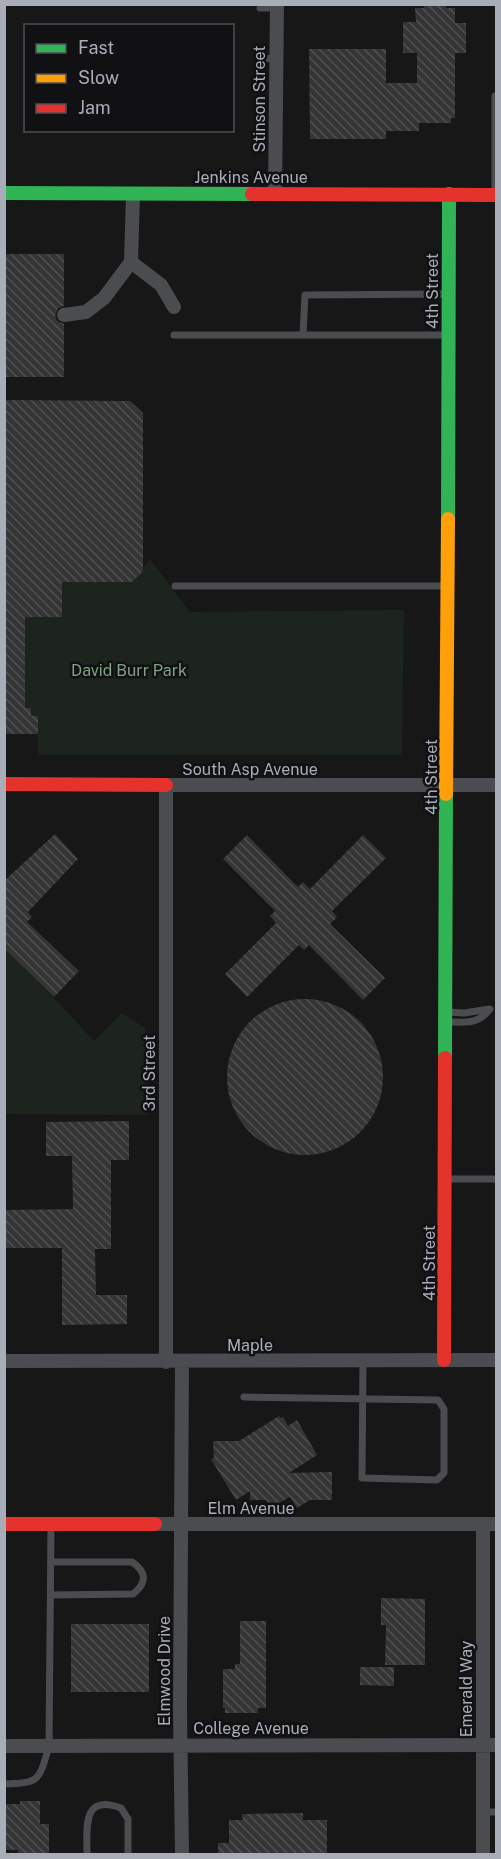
<svg xmlns="http://www.w3.org/2000/svg" width="501" height="1859" viewBox="0 0 501 1859" font-family="'Public Sans',sans-serif">
  <defs>
    <pattern id="building-back-hatch" width="6" height="6" patternUnits="userSpaceOnUse" patternTransform="scale(1.5)"><rect width="6" height="6" fill="#353536"/><path d="M-1 5l2 2M0 0l6 6M5-1l2 2" fill="none" stroke="#4f5051"/></pattern>
  </defs>
  <rect width="100%" height="100%" fill="#171717"/>
  <path fill="#1d241e" d="M150,559L190,612L404,610L402,755H38V717L31,716V708H25V617H62V582H131Z
    M4,948L54,998L94,1041L122,1013L145,1028L147,1040V1115L5,1114Z"/>
  <path fill="url(#building-back-hatch)" d="M424,4H446V8H455V23H466V53H455V118H451V123H419V131H386V139H310L309,49H386V83H417V53H403V22H416L415,8H424Z
    M4,254H64V306L58,308L55,316L57,321L64,324V377H4Z
    M4,400L130,401L143,413V571L132,582H62V617H25V708H31V716H38V734H4Z
    M55,834L78,859L28,912L32,917L27,922L79,971L54,997L4,948V881Z
    M247,835L298,887L303,882L310,889L363,835L386,858L332,911L337,917L330,924L385,978L363,1000L309,945L304,950L299,945L247,997L225,974L276,923L270,916L275,911L223,859Z
    M227 1077a78 78 0 1 1 156 0a78 78 0 1 1-156 0Z
    M129,1121V1160H111V1249H95L96,1295H127V1324L62,1325V1248H4V1210L73,1209L72,1156H46V1122Z
    M279,1416L280,1418L283,1417L288,1426L297,1420L317,1455L289,1473L332,1472V1500H310L297,1508L290,1497L270,1508L266,1500H250V1491L236,1500L211,1459L214,1458L213,1441H239Z
    M381,1598L425,1599V1665H385L386,1625H381Z
    M240,1621H266V1708H258V1713H225V1708H223V1669H235V1664H240Z
    M71,1624H149V1692H71Z
    M360,1667H394V1686L360,1685Z
    M20,1801H40V1824H49V1854H18V1850H4V1804H20Z
    M303,1813V1820H327V1854H218V1843H229V1820H243L242,1814Z"/>
  <g fill="none" stroke-linecap="round" stroke-linejoin="round">
    <path stroke="#4b4c50" stroke-width="7" d="M260,8H276
      M261,59L276,58
      M495,194V96H496
      M174,335H448
      M303,335L305,295L448,294
      M175,586H446
      M447,1022C465,1022 478,1025 490,1009L464,1013L447,1012
      M448,1179H496
      M244,1397L438,1400L444,1409V1473L437,1480L362,1478L363,1361
      M51,1595L133,1594C147,1583 147,1572 132,1562H51
      M4,1784C41,1783 39,1780 49,1746L51,1526
      M483,1812H496
      M87,1854C87,1828 82,1793 121,1808L128,1819V1854"/>
    <path stroke="#4b4c50" stroke-width="14" d="M275,194L277,4
      M131,262L161,285L174,307
      M64,315L86,312L104,298L131,262L133,194
      M4,1361L496,1360
      M166,1362V785H496
      M155,1524H496
      M483,1524V1854
      M4,1746L496,1745
      M182,1854L180,1710L182,1362"/>
    <path stroke="#30b455" stroke-width="14" d="M4,193L252,194
      M448,519L449,194
      M445,1058L446,794"/>
    <path stroke="#ff9f0a" stroke-width="14" d="M446,794L448,519"/>
    <path stroke="#e5322d" stroke-width="14" d="M252,194L496,195
      M4,784L166,785
      M444,1360L445,1058
      M4,1524H155"/>
  </g>
  <g text-anchor="middle" stroke-width="5" stroke-linejoin="round" paint-order="stroke">
    <g font-size="16" fill="#a8adb8" stroke="#111113">
      <text transform="translate(259 99) rotate(-90)" y="6">Stinson Street</text>
      <text x="251" y="183">Jenkins Avenue</text>
      <text transform="translate(432 291) rotate(-90)" y="6">4th Street</text>
      <text x="250" y="775">South Asp Avenue</text>
      <text transform="translate(431 777) rotate(-90)" y="6">4th Street</text>
      <text transform="translate(149 1073) rotate(-90)" y="6">3rd Street</text>
      <text transform="translate(429 1263) rotate(-90)" y="6">4th Street</text>
      <text x="250" y="1351">Maple</text>
      <text x="251" y="1514">Elm Avenue</text>
      <text transform="translate(164 1671) rotate(-90)" y="6">Elmwood Drive</text>
      <text transform="translate(466 1689) rotate(-90)" y="6">Emerald Way</text>
      <text x="251" y="1734">College Avenue</text>
    </g>
    <g font-size="16" fill="#7fa381" stroke="#111113">
      <text x="129" y="676">David Burr Park</text>
    </g>
  </g>
  <rect width="501" height="1859" fill="none" stroke="#a8adb8" stroke-width="12"/>
  <rect x="24" y="24" width="210" height="108" fill="#111113" stroke="#4d4f55" stroke-width="1.5"/>
  <rect x="36" y="44" width="30" height="9" fill="#30b455" stroke="#4d4f55" stroke-width="1.5"/>
  <text x="78" y="54" font-size="18" fill="#a8adb8">Fast</text>
  <rect x="36" y="74" width="30" height="9" fill="#ff9f0a" stroke="#4d4f55" stroke-width="1.5"/>
  <text x="78" y="84" font-size="18" fill="#a8adb8">Slow</text>
  <rect x="36" y="104" width="30" height="9" fill="#e5322d" stroke="#4d4f55" stroke-width="1.5"/>
  <text x="78" y="114" font-size="18" fill="#a8adb8">Jam</text>
</svg>
